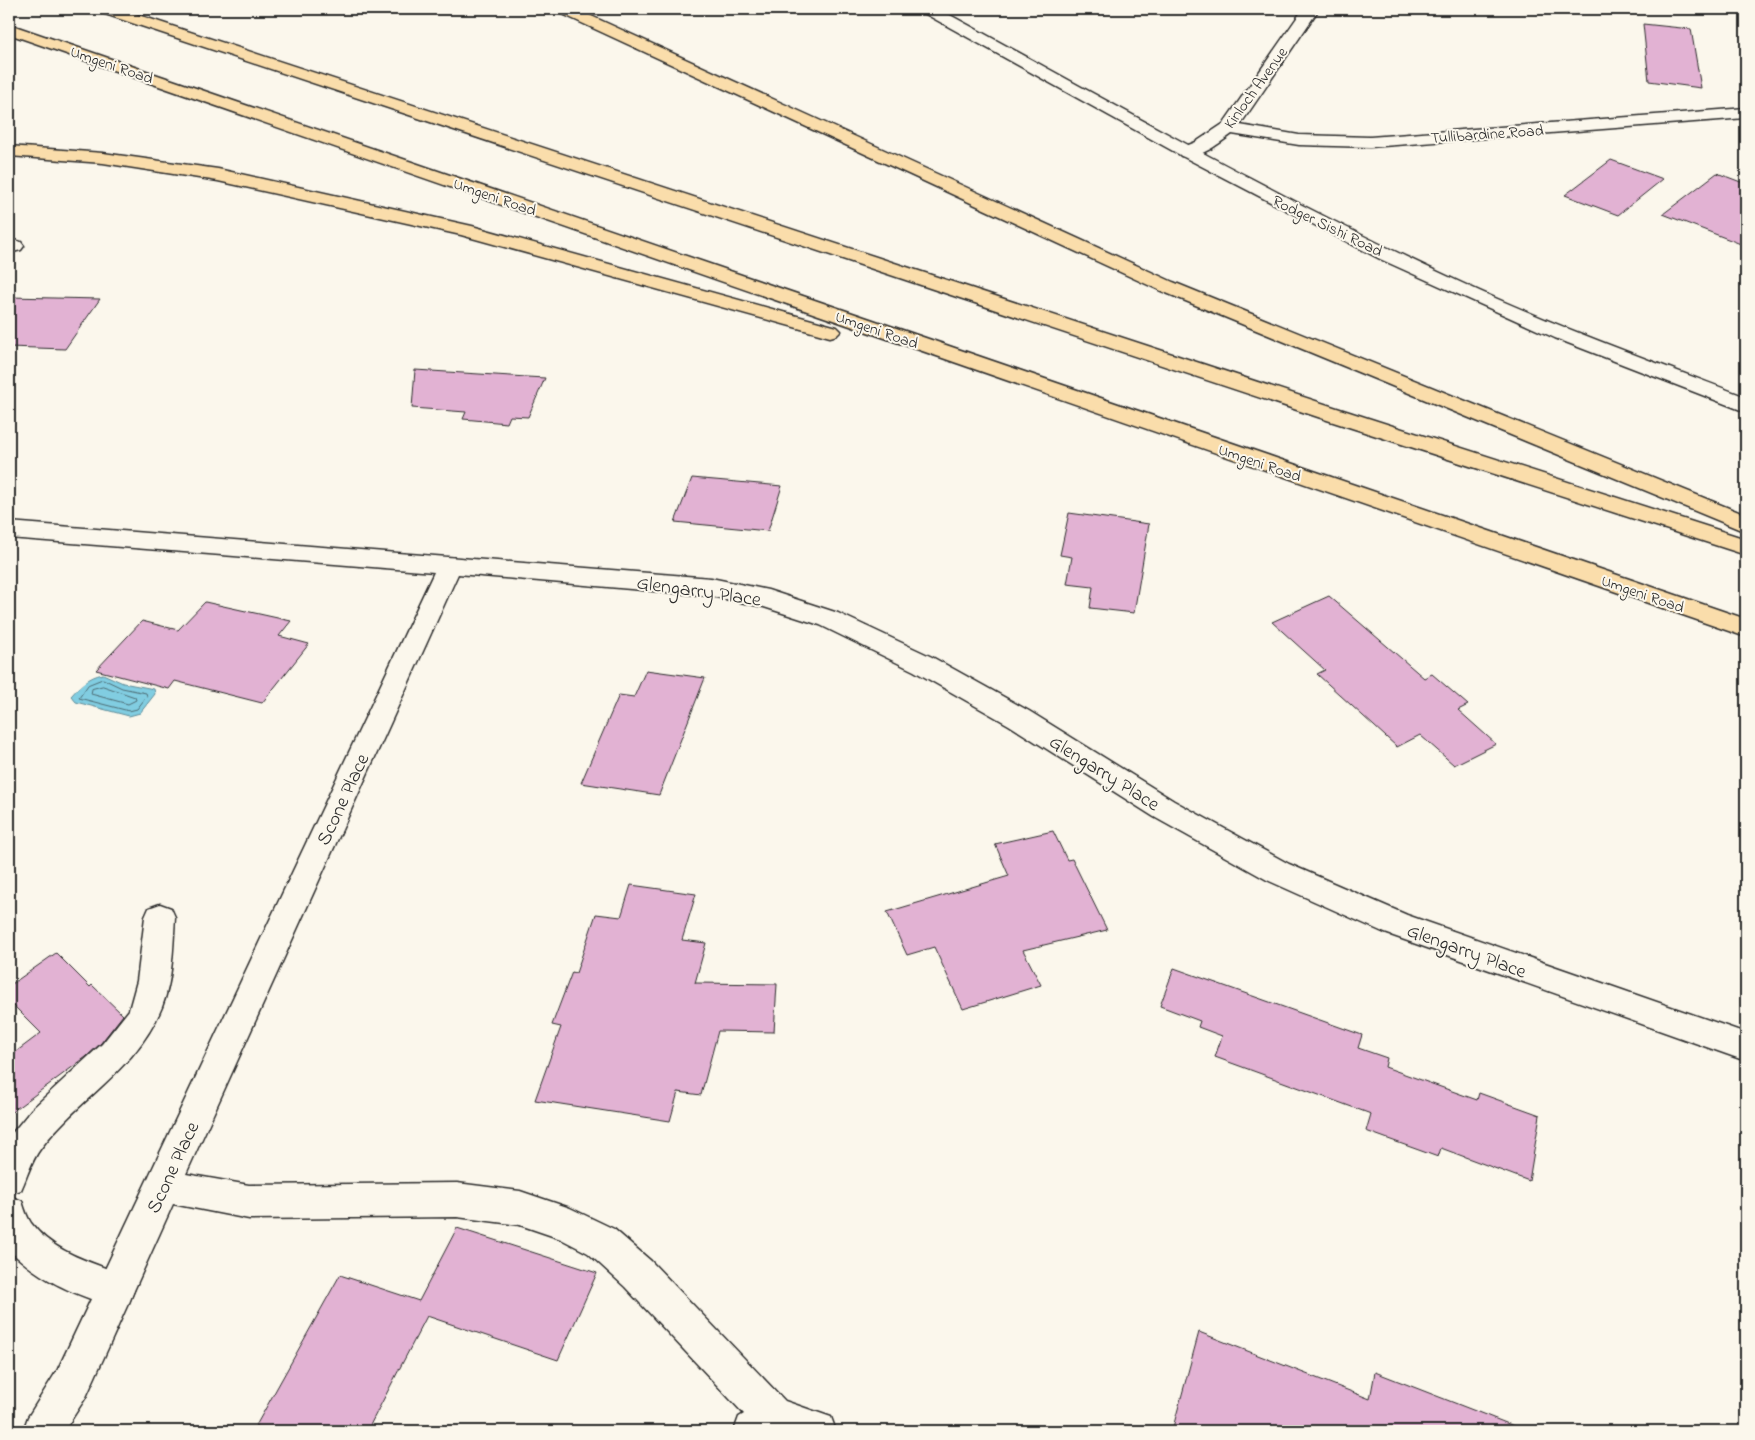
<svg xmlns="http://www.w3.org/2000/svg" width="1755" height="1440" viewBox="0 0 1755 1440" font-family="'Indie Flower',sans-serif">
  <rect width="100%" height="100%" fill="#fbf7ec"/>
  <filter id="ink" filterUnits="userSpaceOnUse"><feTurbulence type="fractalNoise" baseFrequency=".02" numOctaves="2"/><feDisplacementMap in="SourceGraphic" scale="10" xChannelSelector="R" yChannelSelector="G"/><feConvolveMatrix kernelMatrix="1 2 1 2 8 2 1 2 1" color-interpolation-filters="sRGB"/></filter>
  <g filter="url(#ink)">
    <path fill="#81cde1" stroke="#5f8c98" d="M103,674L123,683L154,689L155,694L140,713L129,716L76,702L71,696C81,685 88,677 103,674Z"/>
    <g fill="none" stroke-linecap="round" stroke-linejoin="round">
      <path stroke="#4d6c74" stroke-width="1" d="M103,679L122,688L146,693L147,696L137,709L129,711L79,698L88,685Z
        M103,686L135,697L136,700L128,704L91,694L92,689Z"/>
    </g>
    <path fill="#e2b2d3" stroke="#2b2b2b" d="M1643,24L1691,29L1701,88L1649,81Z
      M1611,160L1663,179L1618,215L1565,195Z
      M1717,173L1746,184V246L1663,214Z
      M9,297L100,299L65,349L9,347Z
      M415,370L527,377L545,378L528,417L510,416L507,423L463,419L466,412L412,408Z
      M692,478L782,486L768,531L675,522Z
      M1069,513L1149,524L1134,613L1090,608L1093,587L1067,584L1072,557L1060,555Z
      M1329,596L1424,678L1432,674L1468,705L1458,710L1496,744L1454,765L1420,735L1397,747L1317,674L1325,670L1272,622Z
      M205,602L291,621L279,636L309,644L262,703L175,681L169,689L96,670L142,621L178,630Z
      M646,670L705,678L659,795L581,783L619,695L634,697Z
      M1053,831L1067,860L1072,859L1107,930L1023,950L1041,985L963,1009L934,947L907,955L887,912L1009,876L995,844Z
      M631,885L696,894L682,940L706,943L695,983L777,984L774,1032L718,1031L701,1095L678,1092L670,1121L535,1100L561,1027L552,1025L572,972L576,973L596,914L621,917Z
      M56,953L90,987L92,985L123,1015L101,1043L86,1057L9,1114V1057L41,1033L9,1001V986Z
      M1174,968L1362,1035L1358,1048L1387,1058L1385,1067L1477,1100L1479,1093L1540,1115L1529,1181L1441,1148L1438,1157L1366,1131L1371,1114L1215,1057L1222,1036L1198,1027L1200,1021L1160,1006Z
      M457,1228L597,1273L558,1360L427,1316L367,1431H253L340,1275L419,1301Z
      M1199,1332L1370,1399L1375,1372L1519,1428L1518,1431H1172Z"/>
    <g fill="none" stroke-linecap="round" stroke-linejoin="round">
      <g stroke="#2b2b2b" stroke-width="3">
        <path id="service" d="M160,904L171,908L175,917C173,947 173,979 162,1007C137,1069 79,1098 41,1148C31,1161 28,1175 21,1190L9,1194V1137L32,1109L102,1044L129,1010L137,981L145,917L149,908Z
          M9,1196L22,1201C24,1208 27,1217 31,1223C54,1254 95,1263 129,1277L134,1290L129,1303L116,1308C72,1293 43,1282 9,1250Z"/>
      </g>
      <g stroke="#2b2b2b" stroke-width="3">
        <path id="minor" d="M1303,9H1319L1240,125L1299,135L1370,137L1746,108V118L1370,147L1299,145L1232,134C1218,144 1199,160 1181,156L1178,152L1181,148L1196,142L1223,124Z
          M14,240L21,242L24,246L21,250L9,253V241Z
          M9,522L711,578L768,590L838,613L932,657L1029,711L1174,801L1289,864L1407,915L1746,1033V1061L1385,933L1267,880L1154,817L1009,725L914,671L820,625L764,607L711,596L458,574L186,1174L249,1185L457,1183L520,1191L570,1208L614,1229L651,1261L785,1401L831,1417L836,1431H734L739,1417L744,1414L625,1287L588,1253L561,1239L520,1225L457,1217L249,1219L173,1204L86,1397L64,1431H23L28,1417L58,1369L434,572L9,538Z"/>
      </g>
      <g stroke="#2b2b2b" stroke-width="3">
        <path id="tertiary" d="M920,9H939C1112,103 1283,201 1462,283C1555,326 1651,361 1746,397V412L1555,338L1380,259L1182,156L922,12Z"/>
      </g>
      <g stroke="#2b2b2b" stroke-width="3">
        <path id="motorway" d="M97,9H120L1343,410L1746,539V555L1327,420L99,12Z
          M556,9H576L1173,282L1746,515V532L1159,290L558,12Z
          M9,24L1746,619V637L9,34Z
          M9,146L103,153L218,169L472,226L837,327L841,331L837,335L830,337L461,235L218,181L103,163L9,156Z"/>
      </g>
      <use href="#service" fill="#fbf7ec" fill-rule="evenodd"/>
      <use href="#minor" fill="#fbf7ec" fill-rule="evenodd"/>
      <use href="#tertiary" fill="#fbf7ec" fill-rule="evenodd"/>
      <use href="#motorway" fill="#faddab" fill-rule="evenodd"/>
    </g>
  </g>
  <g text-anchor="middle" stroke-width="4" stroke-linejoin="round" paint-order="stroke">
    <g font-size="16" fill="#2b2b2b" stroke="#fbf7ec">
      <text transform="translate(112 64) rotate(19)" y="6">Umgeni Road</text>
      <text transform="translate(1255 87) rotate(-54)" y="6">Kinloch Avenue</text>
      <text transform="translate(1487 133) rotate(-4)" y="6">Tullibardine Road</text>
      <text transform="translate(495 196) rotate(19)" y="6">Umgeni Road</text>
      <text transform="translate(1328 225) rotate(26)" y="6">Rodger Sishi Road</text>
      <text transform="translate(877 329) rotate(19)" y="6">Umgeni Road</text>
      <text transform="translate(1260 462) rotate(19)" y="6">Umgeni Road</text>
      <text transform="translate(1643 593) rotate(19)" y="6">Umgeni Road</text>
    </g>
    <g font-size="20" fill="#2b2b2b" stroke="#fbf7ec">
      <text transform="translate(699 590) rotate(8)" y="7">Glengarry Place</text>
      <text transform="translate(1105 772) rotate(32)" y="7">Glengarry Place</text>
      <text transform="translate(342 799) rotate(-65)" y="7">Scone Place</text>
      <text transform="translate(1467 950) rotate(20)" y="7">Glengarry Place</text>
      <text transform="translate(172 1167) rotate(-65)" y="7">Scone Place</text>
    </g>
  </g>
  <rect width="1755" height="1440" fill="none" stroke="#fbf7ec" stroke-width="30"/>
  <rect x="15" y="15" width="1725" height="1410" fill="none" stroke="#2b2b2b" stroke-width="2" filter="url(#ink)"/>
</svg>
